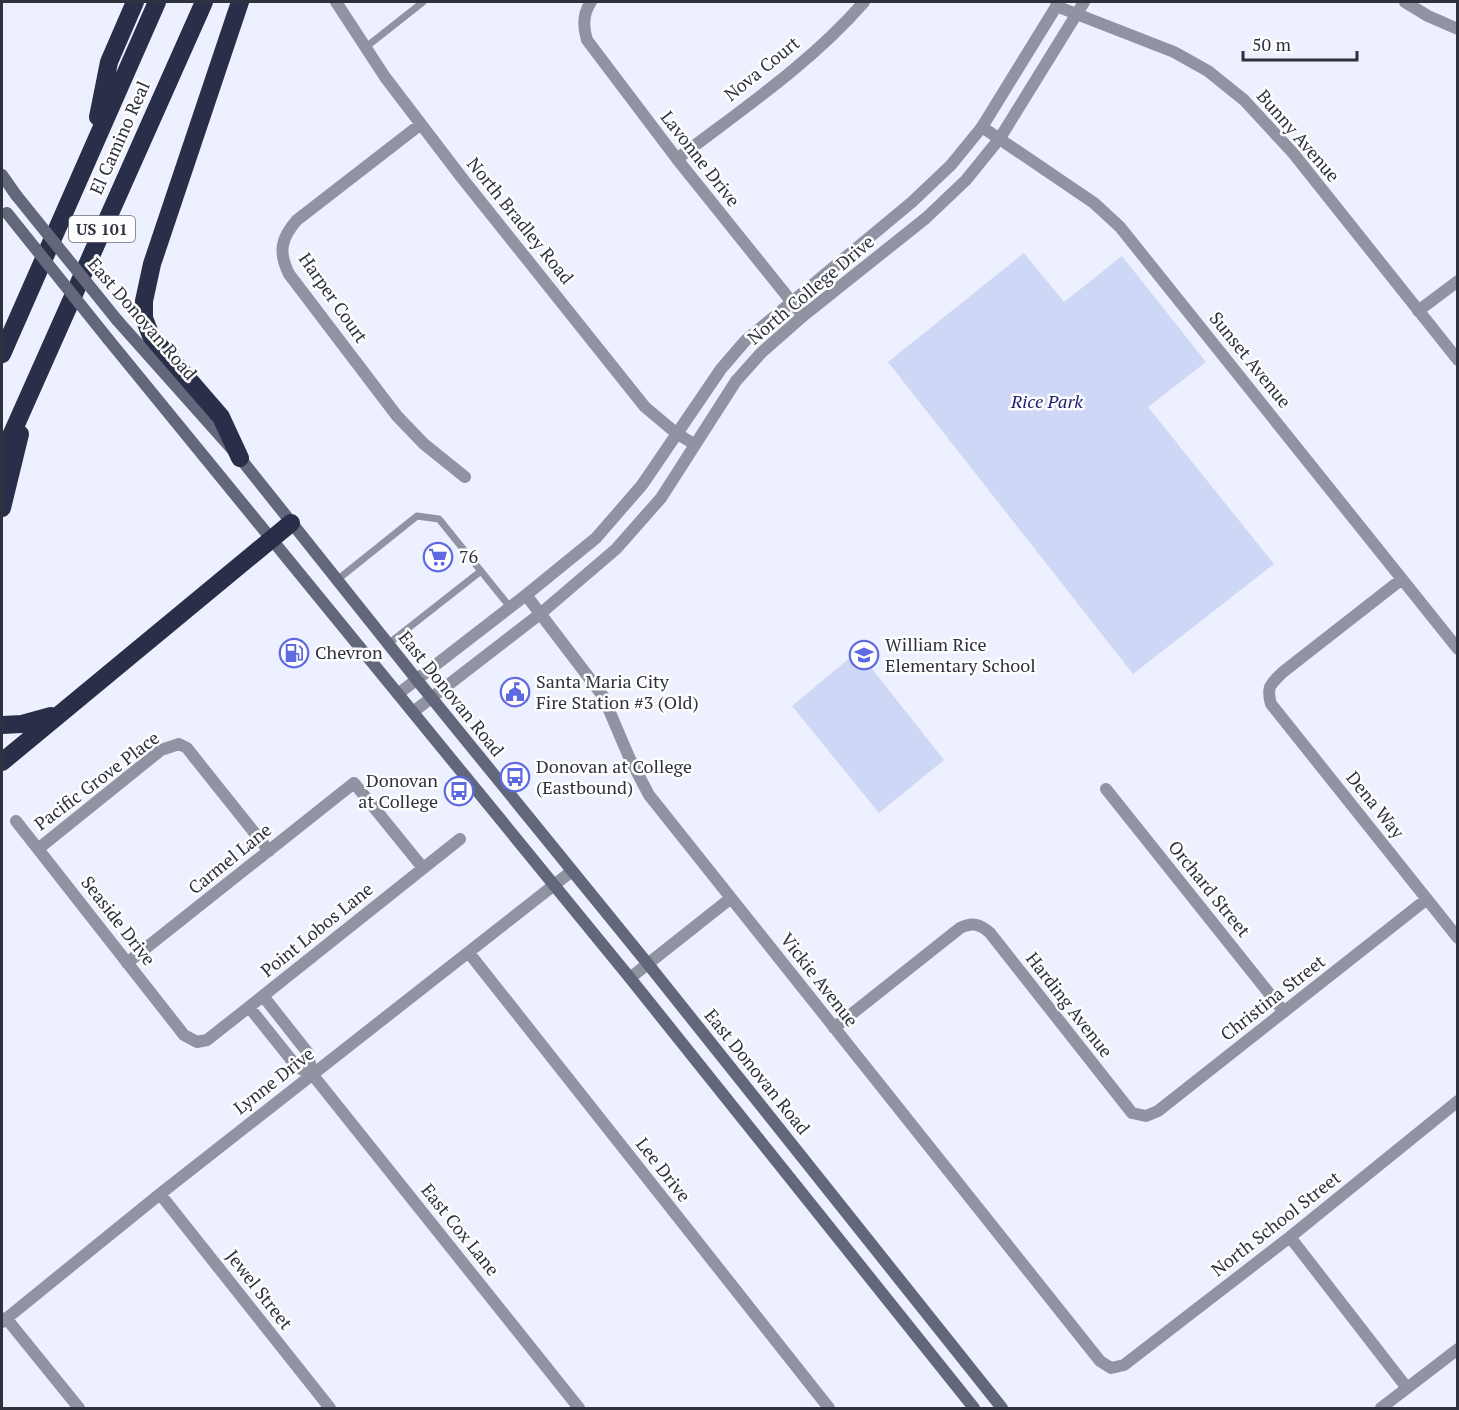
<svg xmlns="http://www.w3.org/2000/svg" width="1459" height="1410" viewBox="0 0 1459 1410" font-family="'PT Serif',serif">
  <rect width="100%" height="100%" fill="#edf0fe"/>
  <path fill="#cfd7f6" d="M1024,253L1064,302L1122,256L1206,362L1148,407L1274,564L1133,674L888,362Z
    M858,651L944,760L879,813L792,706Z"/>
  <g fill="none" stroke-linecap="round" stroke-linejoin="round">
    <path stroke="#9093a2" stroke-width="7" d="M366,47L423,2
      M337,580L417,516L439,519L510,607
      M388,644L481,571"/>
    <path stroke="#9093a2" stroke-width="12" d="M336,2L385,77L462,178L645,407L676,433L694,444
      M591,2C583,13 583,27 587,40L677,159L803,316
      M1405,2L1428,16L1458,29
      M1056,6L1174,52L1208,71L1244,100L1293,153L1458,360
      M421,124L297,220C281,238 278,252 289,274L397,416L424,444L465,477
      M982,127L1094,203L1120,227L1458,649
      M677,159C741,110 811,63 864,2
      M1418,311L1458,281
      M1402,579L1283,672C1271,684 1266,686 1271,704L1458,938
      M526,595L603,696L629,757L649,795L1100,1361L1111,1368L1124,1365L1290,1237L1458,1101
      M1106,789L1284,1012
      M16,821L184,1035L197,1042L207,1040L249,1007L460,839
      M38,849L161,750L179,744L187,748L194,757L269,851
      M469,953L829,1408
      M127,963L354,783L423,868
      M630,978L731,898
      M263,996L308,1053L312,1074
      M249,1007L297,1067L312,1074L579,1408
      M834,1028L960,928C973,922 980,924 990,933L1132,1113L1146,1116L1158,1111L1427,899
      M160,1194L330,1408
      M1290,1237L1407,1388
      M6,1318L79,1408
      M2,1322L160,1194L572,871
      M1381,1408L1458,1349"/>
    <path stroke="#9093a2" stroke-width="12" d="M398,694L526,595L596,538L642,485L721,369L746,340L912,202L951,165L982,127L1059,2
      M413,712L540,614L616,549L661,498L736,381L761,353L803,316L926,218L966,180L1000,138L1084,2"/>
    <path stroke="#63677b" stroke-width="12" d="M2,175L16,195
      M117,320L240,458L417,680L648,964L1002,1408
      M108,339L630,978L974,1408"/>
    <path stroke="#2a2f49" stroke-width="18" d="M98,117L109,62L135,2
      M2,354L157,2
      M2,456L204,2
      M240,458L221,417L151,336L144,318V301L152,264L240,2
      M2,508L20,434
      M2,725L22,724L51,716
      M2,762L291,523"/>
    <path stroke="#63677b" stroke-width="12" d="M16,195L117,320
      M7,213L108,339"/>
  </g>
  <defs>
    <g id="supermarket-ring" transform="scale(1.5)"><circle r="9.5" fill="#fefefe" stroke="#5f6ae2" stroke-width="1.5"/><path d="M-6-5.5h2.5l.6 2H6L4.5 2H-2.5L-4.4-4H-6ZM-1.5 3.2a1.3 1.3 0 1 0 .1 0ZM3 3.2a1.3 1.3 0 1 0 .1 0Z" fill="#5f6ae2"/></g>
    <g id="fuel-ring" transform="scale(1.5)"><circle r="9.5" fill="#fefefe" stroke="#5f6ae2" stroke-width="1.5"/><path d="M-5.5-6h7V0h2V4h1.3V-2.5L3-4.5l.8-.8L6-3V5H2.5V1h-1V6h-7ZM-4.2-4.7v3.2H.2V-4.7Z" fill="#5f6ae2"/></g>
    <g id="school-ring" transform="scale(1.5)"><circle r="9.5" fill="#fefefe" stroke="#5f6ae2" stroke-width="1.5"/><path d="M0-5L7-2L0 1L-7-2ZM-4 1L0 2.5L4 1V4Q0 6-4 4Z" fill="#5f6ae2"/></g>
    <g id="civic-ring" transform="scale(1.5)"><circle r="9.5" fill="#fefefe" stroke="#5f6ae2" stroke-width="1.5"/><path d="M-.6-6.5H3V-4.5H.6V-3L4-1V1h2V6H-6V1h2V-1L-.6-3ZM-1.2 2.5V6h2.4V2.5Z" fill="#5f6ae2"/></g>
    <g id="bus-ring" transform="scale(1.5)"><circle r="9.5" fill="#fefefe" stroke="#5f6ae2" stroke-width="1.5"/><path d="M-5-6H5V4H4V6H2V4H-2V6H-4V4H-5ZM-3.5-4V0h7V-4ZM-3.5 1.2v1.5H-2V1.2ZM2 1.2v1.5H3.5V1.2Z" fill="#5f6ae2"/></g>
  </defs>
  <g fill-rule="evenodd">
    <use href="#supermarket-ring" x="438" y="557"/>
    <use href="#fuel-ring" x="294" y="653"/>
    <use href="#school-ring" x="864" y="655"/>
    <use href="#civic-ring" x="515" y="692"/>
    <use href="#bus-ring" x="515" y="777"/>
    <use href="#bus-ring" x="459" y="791"/>
  </g>
  <g text-anchor="middle" stroke-width="5" stroke-linejoin="round" paint-order="stroke">
    <rect fill="#fefefe" stroke="#6c6e78" stroke-width="1.5" x="69" y="216" width="66" height="26" rx="4.5"/>
    <g font-size="16" font-weight="bold" fill="#2e313e">
      <text x="102" y="235">US 101</text>
    </g>
    <g font-size="18" fill="#2e313e" stroke="#fefefe">
      <text transform="translate(762 69) rotate(-39)" y="6">Nova Court</text>
      <text transform="translate(1298 136) rotate(49)" y="6">Bunny Avenue</text>
      <text transform="translate(120 138) rotate(-66)" y="6">El Camino Real</text>
      <text transform="translate(700 159) rotate(52)" y="6">Lavonne Drive</text>
      <text transform="translate(520 221) rotate(51)" y="6">North Bradley Road</text>
      <text transform="translate(811 290) rotate(-40)" y="6">North College Drive</text>
      <text transform="translate(333 298) rotate(55)" y="6">Harper Court</text>
      <text transform="translate(142 319) rotate(49)" y="6">East Donovan Road</text>
      <text transform="translate(1250 360) rotate(51)" y="6">Sunset Avenue</text>
      <text transform="translate(451 694) rotate(51)" y="6">East Donovan Road</text>
      <text transform="translate(97 781) rotate(-37)" y="6">Pacific Grove Place</text>
      <text transform="translate(1375 805) rotate(51)" y="6">Dena Way</text>
      <text transform="translate(230 859) rotate(-39)" y="6">Carmel Lane</text>
      <text transform="translate(1209 889) rotate(51)" y="6">Orchard Street</text>
      <text transform="translate(118 921) rotate(52)" y="6">Seaside Drive</text>
      <text transform="translate(317 930) rotate(-39)" y="6">Point Lobos Lane</text>
      <text transform="translate(819 980) rotate(52)" y="6">Vickie Avenue</text>
      <text transform="translate(1273 998) rotate(-38)" y="6">Christina Street</text>
      <text transform="translate(1069 1005) rotate(52)" y="6">Harding Avenue</text>
      <text transform="translate(757 1072) rotate(51)" y="6">East Donovan Road</text>
      <text transform="translate(274 1081) rotate(-38)" y="6">Lynne Drive</text>
      <text transform="translate(663 1170) rotate(52)" y="6">Lee Drive</text>
      <text transform="translate(1276 1224) rotate(-38)" y="6">North School Street</text>
      <text transform="translate(460 1230) rotate(51)" y="6">East Cox Lane</text>
      <text transform="translate(259 1290) rotate(52)" y="6">Jewel Street</text>
    </g>
    <g font-size="18" font-style="italic" fill="#1f1d70" stroke="#fefefe">
      <text x="1047" y="408">Rice Park</text>
    </g>
    <g font-size="18" fill="#2e313e" stroke="#fefefe" text-anchor="start">
      <text x="459" y="563">76</text>
      <text x="885" y="651">William Rice<tspan x="885" dy="21">Elementary School</tspan></text>
      <text x="315" y="659">Chevron</text>
      <text x="536" y="688">Santa Maria City<tspan x="536" dy="21">Fire Station #3 (Old)</tspan></text>
      <text x="536" y="773">Donovan at College<tspan x="536" dy="21">(Eastbound)</tspan></text>
      <text x="438" y="787" text-anchor="end">Donovan<tspan x="438" dy="21">at College</tspan></text>
    </g>
  </g>
  <rect width="1459" height="1410" fill="none" stroke="#2e313e" stroke-width="6"/>
  <path d="M1243 51v9h114v-9" fill="none" stroke="#2e313e" stroke-width="3"/>
  <text x="1252" y="51" font-size="18" fill="#2e313e" stroke="#fefefe" stroke-width="4.5" paint-order="stroke">50 m</text>
</svg>
